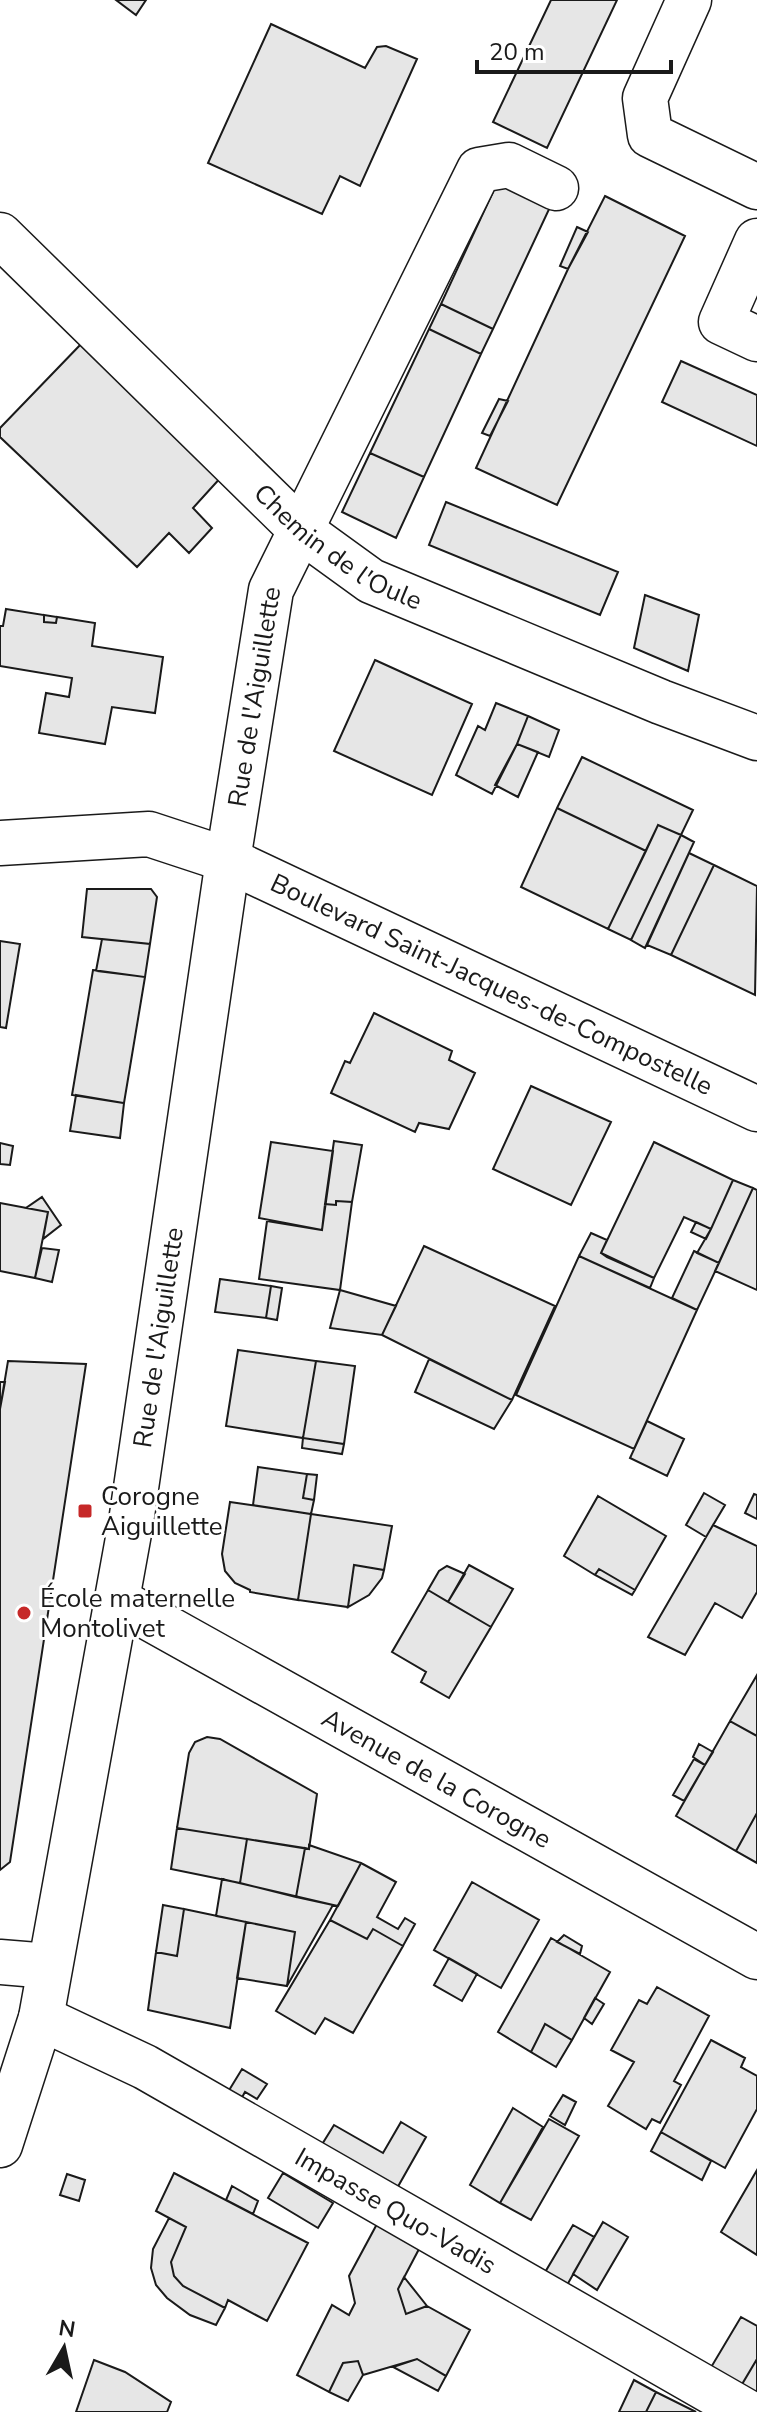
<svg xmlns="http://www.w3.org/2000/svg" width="757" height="2412" viewBox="0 0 757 2412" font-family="'Nunito Sans',sans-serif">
  <rect width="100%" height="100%" fill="#fff"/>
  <path fill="#e6e6e6" stroke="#1a1a1a" stroke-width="2" d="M116,0H146L136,15Z
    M551,0H617L547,148L493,122Z
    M271,24L365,68L377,47L386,46L417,59L360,186L340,176L322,214L208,163Z
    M498,181L551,205L493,329L441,304Z
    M605,196L685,236L557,505L476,468L568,269Z
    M577,227L588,232L568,269L560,266Z
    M441,304L493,329L481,354L429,329Z
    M429,329L481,354L424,477L370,453Z
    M83,342L223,475L193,508L212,528L189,553L169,533L137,567L0,437V428Z
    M681,361L757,395V446L662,402Z
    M499,399L508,401L490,436L482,433Z
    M370,453L424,477L396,538L342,512Z
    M446,502L618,572L600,615L429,545Z
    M645,595L699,615L688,671L634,648Z
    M6,609L44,615V622L56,623L57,617L95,623L92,646L163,657L155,713L112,707L105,744L39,733L46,693L69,697L72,678L0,666V626H3Z
    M44,615L57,617L56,623L44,622Z
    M375,660L472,704L432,795L334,751Z
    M496,703L528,716L517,744L492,794L456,775L478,726L485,730Z
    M528,716L559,730L549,757L517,744Z
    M517,744L538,752L518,797L495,785Z
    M582,757L693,810L681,835L658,825L646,851L557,808Z
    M557,808L646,851L608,929L521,887Z
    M658,825L681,835L631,940L608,929Z
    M681,835L694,842L645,948L631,940Z
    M689,853L714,865L671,955L647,945Z
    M714,865L757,886L755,995L671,955Z
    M87,889H151L157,897L150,944L82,937Z
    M102,939L150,944L145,977L96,971Z
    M0,941L20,944L6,1028L0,1027Z
    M93,970L145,977L124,1103L72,1095Z
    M374,1013L452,1051L449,1060L475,1073L449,1129L419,1123L415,1132L331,1093L345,1061L350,1063Z
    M531,1086L611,1122L571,1205L493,1169Z
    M76,1095L124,1103L120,1138L70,1131Z
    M334,1141L362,1145L352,1202L336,1201V1205L325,1204Z
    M271,1142L333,1151L322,1230L259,1218Z
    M654,1142L733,1180L711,1229L684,1217L654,1278L601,1253Z
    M0,1143L13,1146L10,1165L0,1164Z
    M733,1180L753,1188L719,1263L697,1253L711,1229Z
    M753,1188L757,1190V1290L715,1271Z
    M42,1197L61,1225L43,1239L48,1212L26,1208Z
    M336,1201L352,1202L340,1290L259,1279L267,1221L322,1230L325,1204L336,1205Z
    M0,1203L48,1212L35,1278L0,1271Z
    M696,1222L711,1229L706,1239L691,1232Z
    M591,1233L607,1240L601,1253L607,1257L654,1278L650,1288L579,1256Z
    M424,1246L555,1306L512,1400L382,1335Z
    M42,1248L59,1250L52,1282L35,1278Z
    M694,1251L719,1263L697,1310L672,1298Z
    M579,1256L697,1310L634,1449L516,1395Z
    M220,1279L271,1286L266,1318L215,1312Z
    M271,1286L282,1288L277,1320L266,1318Z
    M340,1290L396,1306L382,1335L330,1328Z
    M238,1350L316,1361L303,1438L226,1426Z
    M429,1359L512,1400L494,1429L415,1392Z
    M8,1361L86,1364L10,1862L0,1870V1409Z
    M316,1361L355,1366L344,1444L303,1438Z
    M0,1382H5L0,1409Z
    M647,1421L684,1439L667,1476L630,1458Z
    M303,1438L344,1444L342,1454L302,1448Z
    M258,1467L307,1474L303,1498L314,1500L311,1514L253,1505Z
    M307,1474L317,1475L314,1500L303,1498Z
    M704,1493L725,1505L706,1537L686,1525Z
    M754,1494L757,1495V1519L745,1513Z
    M598,1496L666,1536L635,1590L599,1569L595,1575L564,1556Z
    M230,1502L311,1514L298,1600L250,1592V1590L235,1583L225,1571L222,1554Z
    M311,1514L392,1526L384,1570L354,1565L348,1607L298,1600Z
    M713,1525L757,1546V1592L742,1618L715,1603L685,1655L648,1637Z
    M354,1565L384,1570L382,1578L369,1595L348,1607Z
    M469,1565L513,1589L491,1627L448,1602Z
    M447,1566L465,1574L448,1602L428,1590L439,1571Z
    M599,1569L635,1590L632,1595L595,1575Z
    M428,1590L491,1627L449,1698L421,1682L426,1672L392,1652Z
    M757,1675V1736L730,1721Z
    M730,1721L757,1736V1813L736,1851L676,1816Z
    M207,1737L220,1739L317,1794L309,1849L177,1828L189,1753L195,1742Z
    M699,1744L713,1752L705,1765L693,1757Z
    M694,1759L705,1765L684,1801L673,1795Z
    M757,1813V1863L736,1851Z
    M177,1828L247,1839L240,1883L171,1869Z
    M247,1839L305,1848L296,1897L240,1883Z
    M309,1845L361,1863L338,1906L296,1897L305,1848L309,1849Z
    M361,1863L396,1882L377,1917L398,1929L405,1918L415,1924L403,1946L373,1929L367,1939L330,1920Z
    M222,1879L333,1905L287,1986L295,1932L216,1916Z
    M472,1882L539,1920L501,1988L434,1950Z
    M163,1905L184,1909L177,1956L156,1952Z
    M184,1909L246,1922L230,2028L148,2010L156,1952L177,1956Z
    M330,1920L367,1939L373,1929L403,1946L353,2033L325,2018L315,2034L276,2011Z
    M246,1922L295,1932L287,1986L237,1978Z
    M564,1935L582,1946L580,1954L557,1942Z
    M551,1938L610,1972L572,2040L545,2024L531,2052L498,2032Z
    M449,1958L477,1974L462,2001L434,1985Z
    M657,1987L709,2016L674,2081L681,2085L660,2123L652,2119L646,2129L608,2106L634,2062L611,2050L639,2000L647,2004Z
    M595,1998L604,2004L592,2024L584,2018Z
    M545,2024L572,2040L556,2067L531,2052Z
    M711,2040L745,2058L741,2067L757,2076V2109L725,2168L661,2132Z
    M242,2069L267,2084L257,2099L245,2092L240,2101L228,2092Z
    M563,2095L576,2102L565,2125L550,2116Z
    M513,2108L543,2127L500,2203L470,2185Z
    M549,2119L579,2136L531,2220L500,2203Z
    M401,2122L426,2137L396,2190L321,2146L334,2125L383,2153Z
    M661,2132L711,2161L702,2180L651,2151Z
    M757,2170V2255L721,2232Z
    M174,2173L308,2243L267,2321L228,2300L225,2308L183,2286L174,2276L171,2262L186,2227L156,2211Z
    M283,2173L333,2203L318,2228L268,2198Z
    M67,2174L85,2180L79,2201L60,2195Z
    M232,2186L258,2201L253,2214L226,2200Z
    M169,2218L186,2227L171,2262L174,2276L183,2286L225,2308L216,2325L190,2315L167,2298L156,2285L151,2268L153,2249Z
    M603,2222L628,2237L597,2290L573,2274Z
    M377,2224L419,2249L398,2289L406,2314L427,2306L470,2330L446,2376L417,2359L363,2375L358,2361L343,2363L329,2392L297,2375L332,2305L349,2315L355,2303L349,2276Z
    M573,2225L594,2237L566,2287L544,2274Z
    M404,2277L427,2306L406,2314L398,2289Z
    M741,2317L757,2326V2359L741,2386L710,2369Z
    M417,2359L446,2376L438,2391L393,2367Z
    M757,2359V2395L741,2386Z
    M94,2360L125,2372L171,2402L167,2412H76Z
    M358,2361L363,2375L348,2401L329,2392L343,2363Z
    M634,2380L656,2392L646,2412H619Z
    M656,2392L696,2412H646Z"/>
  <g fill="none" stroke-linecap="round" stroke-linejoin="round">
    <g stroke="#1a1a1a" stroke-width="47">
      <g id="minor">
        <path d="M689,0L645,98L650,135L757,187"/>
        <path id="s1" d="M0,235L302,531L371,581L661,702L757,738"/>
        <path d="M757,241L721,322L757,339"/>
        <path id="s2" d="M0,843L149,834L228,860L757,1109"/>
        <path id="s3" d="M117,1600L757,1957"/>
        <path d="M0,1962L49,1966"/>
        <path id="s4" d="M41,2018L145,2067L747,2412"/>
        <path id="s5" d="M0,2145L41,2018L131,1522L228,860L271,590L479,170L509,165L556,188"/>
      </g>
    </g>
    <use href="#minor" stroke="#fff" stroke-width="44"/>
  </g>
  <g fill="#c62828" stroke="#fff" stroke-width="3">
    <rect x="77" y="1503" width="16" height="16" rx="4"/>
    <circle cx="24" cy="1613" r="8"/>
  </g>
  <g text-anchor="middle" stroke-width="6" stroke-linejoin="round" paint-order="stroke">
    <g font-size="26" fill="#1a1a1a" stroke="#fff">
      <text dy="9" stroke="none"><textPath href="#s1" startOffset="462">Chemin de l'Oule</textPath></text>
      <text dy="9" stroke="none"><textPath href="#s5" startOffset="1472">Rue de l'Aiguillette</textPath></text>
      <text dy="9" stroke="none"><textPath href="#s2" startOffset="524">Boulevard Saint-Jacques-de-Compostelle</textPath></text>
      <text dy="9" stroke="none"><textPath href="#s5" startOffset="824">Rue de l'Aiguillette</textPath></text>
      <text dy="9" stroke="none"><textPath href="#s3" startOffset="366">Avenue de la Corogne</textPath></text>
      <text dy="9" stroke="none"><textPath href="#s4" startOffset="404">Impasse Quo-Vadis</textPath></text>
    </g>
    <g font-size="26" fill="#1a1a1a" stroke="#fff" text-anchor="start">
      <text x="101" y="1505">Corogne<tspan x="101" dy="30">Aiguillette</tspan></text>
      <text x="40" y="1607">École maternelle<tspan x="40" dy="30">Montolivet</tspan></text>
    </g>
  </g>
  <g transform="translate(64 2348) rotate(9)" stroke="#ffffff" stroke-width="6" paint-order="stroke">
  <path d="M0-6L14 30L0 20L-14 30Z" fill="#1a1a1a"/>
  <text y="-12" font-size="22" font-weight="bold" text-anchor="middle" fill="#1a1a1a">N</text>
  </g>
  <path d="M477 60v12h194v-12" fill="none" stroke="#1a1a1a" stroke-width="4"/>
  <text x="489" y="60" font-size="24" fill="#1a1a1a" stroke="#ffffff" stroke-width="6" paint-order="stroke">20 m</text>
</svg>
